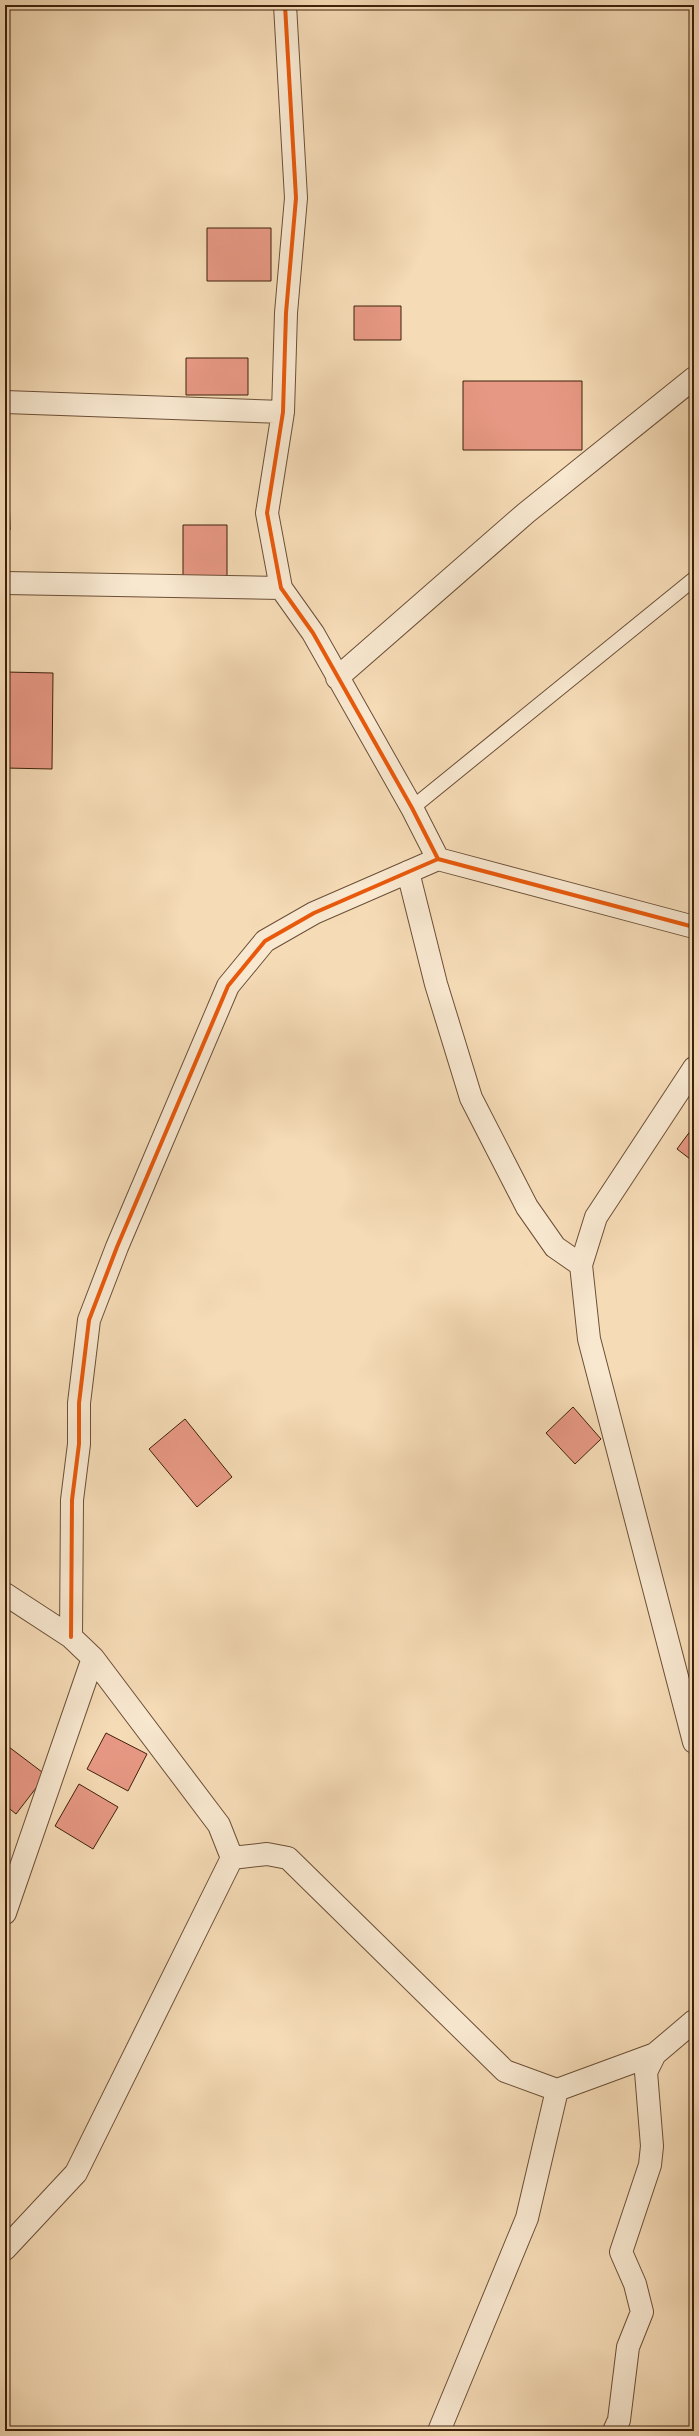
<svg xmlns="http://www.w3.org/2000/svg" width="699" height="2436" viewBox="0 0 699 2436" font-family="'IM FELL Great Primer',serif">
  <rect width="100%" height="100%" fill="#f5dbb6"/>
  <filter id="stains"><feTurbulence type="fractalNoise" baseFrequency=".005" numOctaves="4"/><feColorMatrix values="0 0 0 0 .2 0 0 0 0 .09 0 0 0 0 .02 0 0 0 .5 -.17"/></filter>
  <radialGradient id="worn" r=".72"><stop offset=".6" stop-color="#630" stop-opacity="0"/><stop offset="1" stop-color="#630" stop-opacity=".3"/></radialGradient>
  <path fill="#e79884" stroke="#3e200b" d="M207,228H271V281H207Z
    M354,306H401V340H354Z
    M186,358H248V395H186Z
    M463,381H582V450H463Z
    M5,451H8L10,530H5Z
    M183,525H227V577H183Z
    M5,672L53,673L52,769L5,768Z
    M694,1126V1162L677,1149Z
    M573,1407L601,1439L575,1464L546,1433Z
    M185,1419L232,1477L197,1507L149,1449Z
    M106,1733L147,1754L128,1791L87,1769Z
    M5,1744L46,1775L16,1814L5,1805Z
    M79,1784L118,1807L93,1849L55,1826Z"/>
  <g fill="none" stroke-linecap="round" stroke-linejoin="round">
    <g stroke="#6c4f36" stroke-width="16">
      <path id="lane" d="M412,808L694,579"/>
    </g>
    <g stroke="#6c4f36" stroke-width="24">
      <path id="street" d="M285,5L296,198L286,313L283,412L267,513L281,588L313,633L412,808L438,859L694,927
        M5,402L283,412
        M5,583L281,588
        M337,678L526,513L694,378
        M408,872L436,984L471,1098L527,1207L555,1247L581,1265
        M694,1068L596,1217L581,1265L589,1339L694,1742
        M5,1594L71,1637L93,1658L219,1825L232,1858L76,2173L5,2249
        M71,1637L72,1500L79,1444V1403L89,1320L117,1247L228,986L265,941L314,913L438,859
        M232,1858L267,1854L288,1858L505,2071L557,2090
        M5,1913L93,1658
        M439,2431L527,2218L557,2090L655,2054
        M614,2431L619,2420L628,2347L642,2312L635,2284L621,2252L650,2165L652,2146L646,2072L655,2054L694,2021"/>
    </g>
    <use href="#lane" stroke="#f8e8d0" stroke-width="14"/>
    <use href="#street" stroke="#f8e8d0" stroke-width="22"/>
    <g stroke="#f8e8d0" stroke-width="6">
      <path id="cycleway" d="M285,5L296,198L286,313L283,412L267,513L281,588L313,633L412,808L438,859L694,927
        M71,1637L72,1500L79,1444V1403L89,1320L117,1247L228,986L265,941L314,913L438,859"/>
    </g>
    <use href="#cycleway" stroke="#e8590c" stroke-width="4"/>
  </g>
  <rect width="699" height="2436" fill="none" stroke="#f5dbb6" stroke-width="20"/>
  <rect x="6" y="6" width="687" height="2424" fill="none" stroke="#3e200b" stroke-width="2"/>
  <rect x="10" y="10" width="679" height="2416" fill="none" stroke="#3e200b"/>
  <rect width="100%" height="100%" filter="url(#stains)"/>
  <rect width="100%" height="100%" fill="url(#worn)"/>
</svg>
